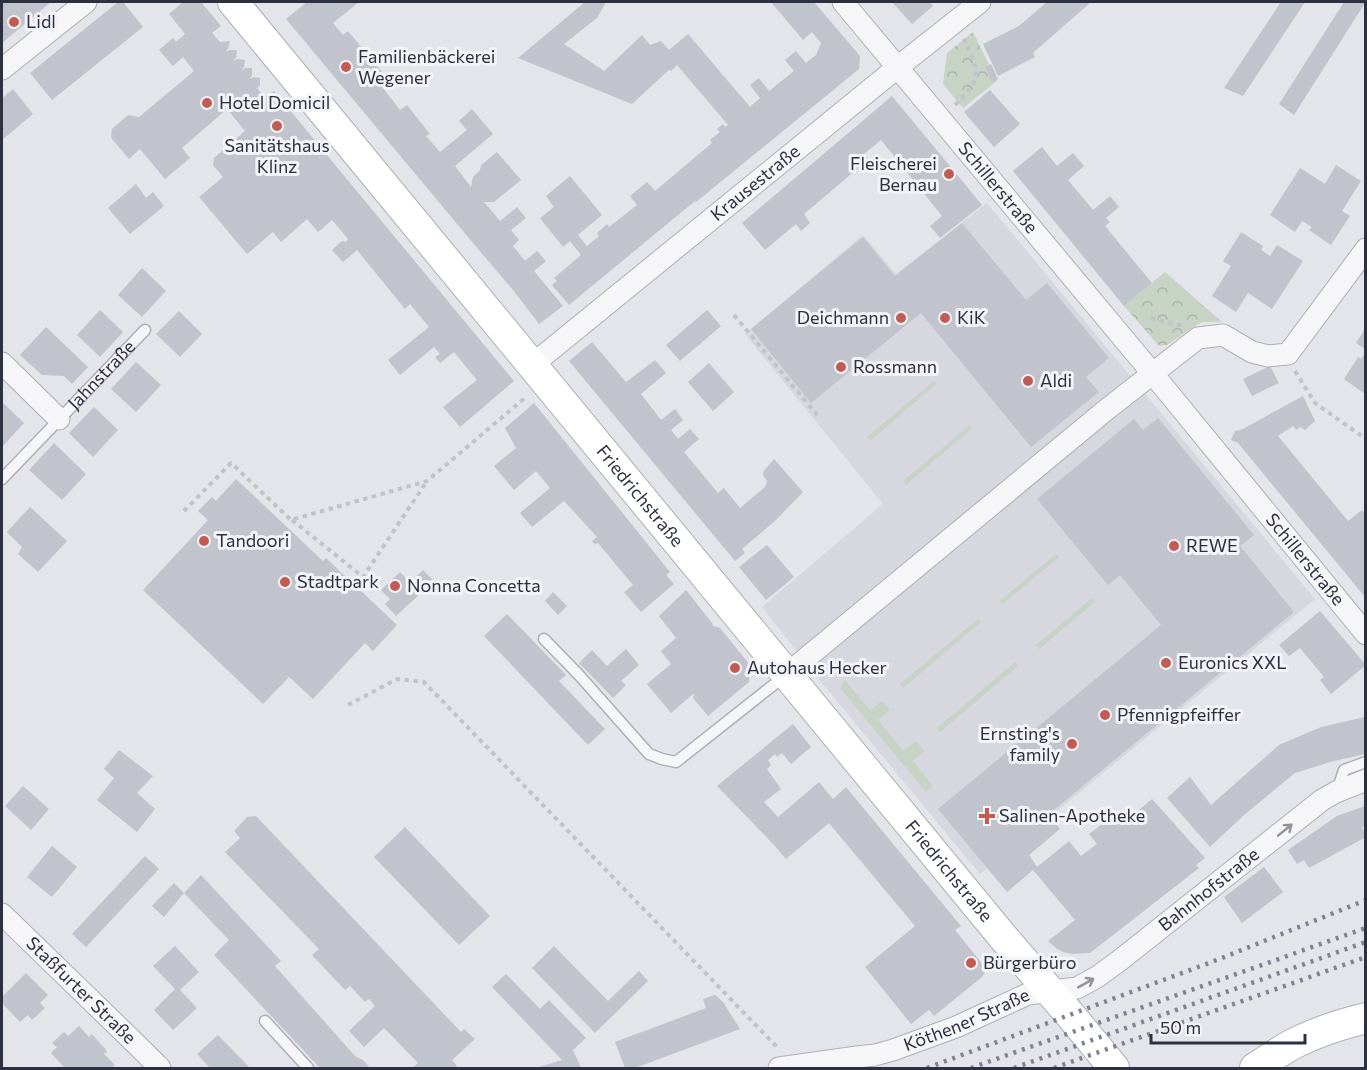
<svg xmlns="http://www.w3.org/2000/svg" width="1367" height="1070" viewBox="0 0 1367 1070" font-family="Commissioner,sans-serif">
  <defs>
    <pattern id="park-crowns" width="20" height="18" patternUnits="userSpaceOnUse" patternTransform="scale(1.5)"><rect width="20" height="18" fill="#c6d3c5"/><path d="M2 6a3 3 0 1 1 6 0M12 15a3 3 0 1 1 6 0" fill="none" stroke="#aab5aa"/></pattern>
  </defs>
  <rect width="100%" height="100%" fill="#e3e5ea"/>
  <path fill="#d6d7df" d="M987,203L1315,599L980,874L813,672L762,607L883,504L745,334L863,235L896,274Z"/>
  <path fill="#c6d3c5" d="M934,381L936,384L870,441L867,437Z
    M970,425L972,428L906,485L903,481Z
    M1056,554L1059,557L1003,604L1000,601Z
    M1092,598L1095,602L1039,649L1036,645Z
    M978,619L981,622L903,688L900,684Z
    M1015,662L1018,666L940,732L937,728Z
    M845,680L870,710L882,701L890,710L878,720L903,751L916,741L924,751L913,761L933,786L926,792L841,689L842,683Z"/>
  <path fill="url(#park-crowns)" d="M973,32L997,81L963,108L943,84L947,53Z
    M1165,272L1222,322H1204L1200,323L1167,345L1159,346L1124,306Z"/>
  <path fill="#c1c3cd" d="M2,2H51L2,43Z
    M118,2H123L143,27L52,100L30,73Z
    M183,2H201L221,26L212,33L220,42L230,41L228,49L226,51L227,52L229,50H237L236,58L234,60L235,61L237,59L245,60L244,67L242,69L243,70L245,68H252V76L250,78L251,79L253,77L260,78V85L257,88L265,97L274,91L514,381L460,427L443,407L477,380L454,352L440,363L435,357L440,354L434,347L400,375L388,360L429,327L410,304L405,309L357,250L343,262L332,250L342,241L346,242L348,239L332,220L318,232L307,219L281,242L273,232L247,254L199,197L223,177L213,165L214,158L245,131L227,109L182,148L190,158L165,179L140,149L129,159L112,139L111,136L112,129L128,115L139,117L194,71L183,57L173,66L159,50L173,38L176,42L185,34L169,14Z
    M307,2H359L333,23L343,35L348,31L386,77L379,83L400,110L407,105L430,134L426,136L440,152L467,130L459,121L472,109L493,134L455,166L471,187L473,177L480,170L481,165L497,152L521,180L494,202H484L500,221L517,207L526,218L511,230L519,240L513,246L525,261L537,251L546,261L534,271L563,306L539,324L513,290L473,243L286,19Z
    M585,2H606L597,18L564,44L604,71L642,35L650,45L661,41L669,50L688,34L750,107L760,98L750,85L759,78L769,91L794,71L785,60L796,51L806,63L816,55L821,43L812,32L803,40L771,2H814L860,56L859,69L696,202L695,201L569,305L552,285L557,281L554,278L581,255L570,241L563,247L540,218L554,207L546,196L570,176L602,215L578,235L587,246L599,236L597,233L607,224L609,227L637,205L630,196L647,182L655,191L712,143L710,140L720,132L717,129L723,124L725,127L728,125L677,65L671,71L669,70L632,104L518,58Z
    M892,2H930L933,6L912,24Z
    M1047,2H1091L1033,53L1035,57L998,76L983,44L1019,26Z
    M1281,2H1305L1243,96L1224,88Z
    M1344,2H1365V3L1294,115L1279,104Z
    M991,64L998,79L992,82L985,67Z
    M13,89L33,114L2,140V98Z
    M990,90L1020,124L994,147L964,112Z
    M892,96L982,205L940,238L930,226L942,216L881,140L864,154L869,159L804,214L810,223L801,231L796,224L765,250L742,223Z
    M1042,147L1057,166L1073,153L1084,166L1068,180L1093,210L1110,196L1119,207L1106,218L1110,222L1105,226L1152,283L1124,306L1013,171Z
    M1336,165L1361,181L1342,211L1350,216L1331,245L1309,230L1312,227L1302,221L1295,232L1270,215L1300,168L1325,184Z
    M136,184L146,198L153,192L164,206L130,234L108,208Z
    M962,223L1026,300L1047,283L1109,358L1086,377L1099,392L1031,447L921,313L811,403L751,329L863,237L895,276Z
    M1241,232L1263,246L1261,250L1270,256L1277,245L1303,261L1272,309L1248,293L1236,312L1212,296L1231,266L1223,261Z
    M142,268L166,291L142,317L118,295Z
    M100,310L123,332L100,357L77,335Z
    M707,310L721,326L680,361L666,345Z
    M179,311L202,334L180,357L156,334Z
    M46,327L88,367L72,384L64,376L42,375L20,355Z
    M1365,329V349L1356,343Z
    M592,342L626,382L655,360L666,373L641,394L661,420L675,409L683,420L671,430L678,439L690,429L699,439L684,452L718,493L724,488L740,508L765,487L767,481L763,475V472L774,459L803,492L775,521L742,549L745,553L735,561L569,361Z
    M1365,353V394L1344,379L1358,357L1361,359Z
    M136,362L161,385L136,412L111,389Z
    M709,363L734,392L713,411L688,382Z
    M1270,366L1279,383L1252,396L1243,379Z
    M1303,396L1315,421L1305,430L1300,427L1296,430L1293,426L1278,436L1348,521L1362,510L1365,514V597L1238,443L1231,440L1235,431L1241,430Z
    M2,402L24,423L2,447Z
    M534,403L670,572L666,575L674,584L641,612L624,592L633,585L598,543L595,544L592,541L597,537L564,501L532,527L520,513L550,488L536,471L514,490L494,466L516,448L505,428Z
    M94,407L118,430L93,457L69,433Z
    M1158,418L1254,535L1240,546L1294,612L1049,814L1060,829L1029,855L1037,867L1069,841L1081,856L1097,844L1089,834L1121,810L1128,819L1152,799L1205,858L1196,865L1199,868L1090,953L1073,954L1063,952L1056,948L1048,941L1075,920L1033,870L1007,892L938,809L1161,625L1120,575L1108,585L1037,499L1134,419L1143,430Z
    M54,443L86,474L62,500L29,470Z
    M236,479L323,561L326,558L397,625L373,651L365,643L313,699L289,677L263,704L143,590L208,520L198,511L212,497L216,501Z
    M30,507L67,541L38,572L18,554L22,547L7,532Z
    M767,545L794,577L766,600L739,567Z
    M423,570L434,581L396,616L385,604L390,599L381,590L400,572L410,582Z
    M686,590L712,623L713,626L720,628L750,665L749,682L708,716L693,698L694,694H693L671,713L647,684L671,664L661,651L676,638L659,616Z
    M553,592L567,606L558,615L545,601Z
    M1320,611L1366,665L1331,694L1320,680L1324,677L1300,648L1289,656L1279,645Z
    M507,614L566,675L559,681L605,729L588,745L484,636Z
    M626,649L639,665L621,681L626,685L613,698L579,663L592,650L607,666Z
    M1365,717V754L1330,762L1295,773L1244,815L1210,847L1167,798L1190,777L1211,805L1279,745L1321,727Z
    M793,724L811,747L791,764L782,753L777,757L775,754L768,760L771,765L767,769L781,789L764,802L778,817L819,782L833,799L846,787L961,926L955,930L984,966L985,972L982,977L934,1016L929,1010L911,1024L865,967L915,926L829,823L786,859L775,846L717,786Z
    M119,750L153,776L137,793L155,809L137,832L97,800L114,778L104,769Z
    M23,786L49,809L31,830L5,806Z
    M1365,806V826L1362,827L1366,837L1309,868L1304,860L1297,864L1288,850L1337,816Z
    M256,816L461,1032L464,1029L475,1039L452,1060L457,1066L454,1068H412L418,1063L384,1028L364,1047L349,1031L375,1006L369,999L365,1002L350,986L345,990L312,955L319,949L225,852L240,838L234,831L247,817Z
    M405,827L490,916L459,945L374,857Z
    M52,846L77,867L52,897L27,877Z
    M145,856L159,869L86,947L72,934Z
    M1264,867L1283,892L1242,923L1224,897Z
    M201,875L281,961L275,966L355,1056L363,1060L370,1068H320L214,955L229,940L184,893L164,917L152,906L174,883L184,893Z
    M175,946L199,972L180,990L197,1008L173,1030L154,1010L175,989L153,966Z
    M554,946L608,1001L639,971L648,981L595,1033L532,968Z
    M26,973L48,995L40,1003L45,1008L32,1020L28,1015L20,1022L2,1003V997Z
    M506,974L540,1009L549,1000L586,1038L573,1050L581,1068H536L562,1060L492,987Z
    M715,995L723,1002L740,1029L635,1068H625L615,1042L706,1008L703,999Z
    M79,1026L89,1037L92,1034L107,1051L104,1054L115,1065L111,1068H65L51,1053L57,1047L52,1043L64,1032L68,1036Z
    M218,1035L250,1068H210L197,1054Z"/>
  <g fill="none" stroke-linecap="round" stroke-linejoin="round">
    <g stroke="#acafb7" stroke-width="13">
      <g id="lane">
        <path id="s1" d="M2,479L145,330"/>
        <path d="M544,639L579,675L649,754L662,759L676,762L786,675"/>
        <path d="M1337,791L1344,770L1366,762"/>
        <path d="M265,1021L308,1068"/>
      </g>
    </g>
    <g stroke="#acafb7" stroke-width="23">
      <g id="street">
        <path id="s2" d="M843,2L1153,374L1366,634"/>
        <path d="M2,69L86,2"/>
        <path d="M2,363L59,419"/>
        <path id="s3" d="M532,365L898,67L980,2"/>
        <path d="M787,674L1106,410L1198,338L1223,335L1252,352L1268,356L1288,354L1366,249"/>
        <path id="s4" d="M2,914L137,1045L160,1068"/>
        <path id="s5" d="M779,1068L857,1057L875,1055L893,1050L956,1027L1028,994L1077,988L1097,977L1119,961L1322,800L1336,792L1366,780"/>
      </g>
    </g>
    <g stroke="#acafb7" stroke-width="32">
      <g id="secondary">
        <path id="s6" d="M233,2L1003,937L1072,1017L1114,1068"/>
        <path d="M1255,1068C1268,1060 1281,1050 1295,1043C1317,1032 1341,1024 1366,1018"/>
      </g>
    </g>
    <path stroke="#c2c3c9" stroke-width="4" stroke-dasharray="4.5 4.5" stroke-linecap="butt" d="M955,105C984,78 979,71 964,39
      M734,315L818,416
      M1151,318L1177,325H1182
      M1295,371L1315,403L1366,439
      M184,511L231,463L291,520L427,481L526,397
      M292,520L363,577L427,481
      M348,705L397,679L424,682L776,1046L777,1049"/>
    <use href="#lane" stroke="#f6f6f9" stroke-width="10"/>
    <use href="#street" stroke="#f6f6f9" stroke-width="21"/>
    <use href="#secondary" stroke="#fff" stroke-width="30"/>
    <path stroke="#7e8292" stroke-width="4.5" stroke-dasharray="3 6" stroke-linecap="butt" d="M927,1068L1217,960L1366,900
      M971,1068L1366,928
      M1014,1068L1366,942
      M1054,1068L1366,957"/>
  </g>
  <defs><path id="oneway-shaft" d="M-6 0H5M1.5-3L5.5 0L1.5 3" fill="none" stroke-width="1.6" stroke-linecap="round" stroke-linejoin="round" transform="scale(1.5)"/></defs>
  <g stroke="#92939d">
    <use href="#oneway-shaft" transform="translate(1285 830) rotate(-39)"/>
    <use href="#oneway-shaft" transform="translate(1086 983) rotate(-29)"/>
  </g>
  <g fill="#c35b55" stroke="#f3f4f8" stroke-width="2">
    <circle cx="14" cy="22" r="6"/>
    <circle cx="346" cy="67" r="6"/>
    <circle cx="207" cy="103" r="6"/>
    <circle cx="277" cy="126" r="6"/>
    <circle cx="949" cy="174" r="6"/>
    <circle cx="901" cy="318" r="6"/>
    <circle cx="945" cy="318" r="6"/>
    <circle cx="841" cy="367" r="6"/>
    <circle cx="1028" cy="381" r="6"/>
    <circle cx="204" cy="541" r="6"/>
    <circle cx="1174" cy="546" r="6"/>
    <circle cx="285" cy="582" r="6"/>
    <circle cx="395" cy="586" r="6"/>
    <circle cx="1166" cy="663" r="6"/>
    <circle cx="735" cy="668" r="6"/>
    <circle cx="1105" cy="715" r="6"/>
    <circle cx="1072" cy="744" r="6"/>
    <path d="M984 807h6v6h6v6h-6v6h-6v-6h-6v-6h6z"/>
    <circle cx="971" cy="963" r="6"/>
  </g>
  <g text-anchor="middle" stroke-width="6" stroke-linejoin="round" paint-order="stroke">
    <g font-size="18" fill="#2d3041" stroke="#f3f4f8" text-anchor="start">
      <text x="26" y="28">Lidl</text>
      <text x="358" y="63">Familienbäckerei<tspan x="358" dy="21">Wegener</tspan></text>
      <text x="219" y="109">Hotel Domicil</text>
      <text x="277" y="152" text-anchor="middle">Sanitätshaus<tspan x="277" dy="21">Klinz</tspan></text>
      <text x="937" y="170" text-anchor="end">Fleischerei<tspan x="937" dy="21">Bernau</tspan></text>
      <text x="889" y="324" text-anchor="end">Deichmann</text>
      <text x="957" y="324">KiK</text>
      <text x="853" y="373">Rossmann</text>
      <text x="1040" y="387">Aldi</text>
      <text x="216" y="547">Tandoori</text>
      <text x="1186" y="552">REWE</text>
      <text x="297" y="588">Stadtpark</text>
      <text x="407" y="592">Nonna Concetta</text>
      <text x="1178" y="669">Euronics XXL</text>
      <text x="747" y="674">Autohaus Hecker</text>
      <text x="1117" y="721">Pfennigpfeiffer</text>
      <text x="1060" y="740" text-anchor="end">Ernsting's<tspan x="1060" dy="21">family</tspan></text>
      <text x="999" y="822">Salinen-Apotheke</text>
      <text x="983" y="969">Bürgerbüro</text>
    </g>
    <g font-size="18" fill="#2d3041" stroke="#f3f4f8">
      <text dy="6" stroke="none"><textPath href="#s3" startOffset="288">Krausestraße</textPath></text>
      <text dy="6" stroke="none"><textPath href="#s2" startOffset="242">Schillerstraße</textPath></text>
      <text dy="6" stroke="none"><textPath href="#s1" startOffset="144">Jahnstraße</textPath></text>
      <text dy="6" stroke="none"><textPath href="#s6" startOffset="640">Friedrichstraße</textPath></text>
      <text dy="6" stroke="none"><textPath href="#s2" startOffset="724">Schillerstraße</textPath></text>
      <text dy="6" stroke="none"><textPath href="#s6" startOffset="1126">Friedrichstraße</textPath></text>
      <text dy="6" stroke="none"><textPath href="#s5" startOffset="476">Bahnhofstraße</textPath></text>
      <text dy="6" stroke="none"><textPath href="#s4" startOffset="110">Staßfurter Straße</textPath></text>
      <text dy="6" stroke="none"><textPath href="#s5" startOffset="195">Köthener Straße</textPath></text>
    </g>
  </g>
  <rect width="1367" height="1070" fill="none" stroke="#2d3041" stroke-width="6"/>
  <path d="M1151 1034v9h154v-9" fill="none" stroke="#2d3041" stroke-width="3"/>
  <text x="1160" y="1034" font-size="18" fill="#2d3041" stroke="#f3f4f8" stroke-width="4.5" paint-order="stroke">50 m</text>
</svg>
